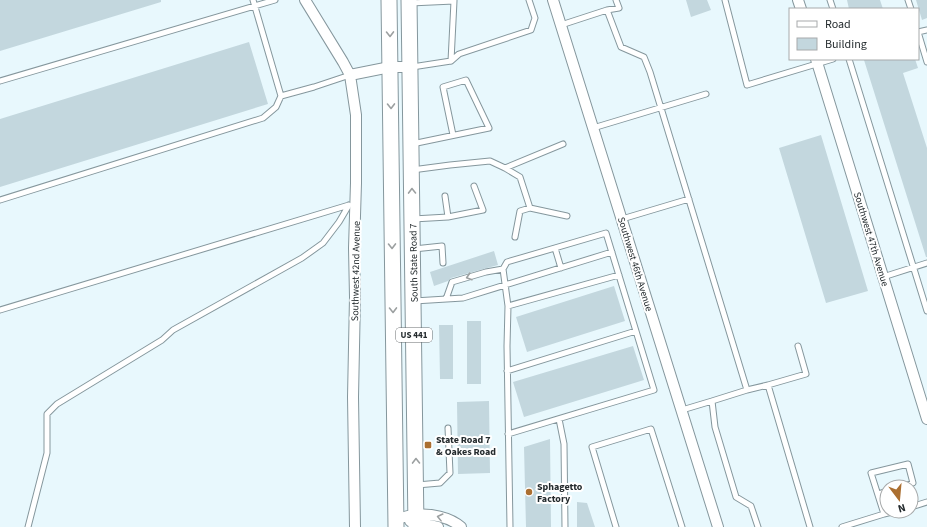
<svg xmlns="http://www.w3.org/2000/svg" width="927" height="527" viewBox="0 0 927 527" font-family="'Source Sans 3',sans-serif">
  <rect width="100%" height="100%" fill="#e8f8fd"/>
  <path fill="#c3d7de" d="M0,0H161V2L0,51Z
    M686,0H707L711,10L691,17Z
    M847,0H880L883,9H849Z
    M916,0H927V18L922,20Z
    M249,42L268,104L0,187V119Z
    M868,59H915L918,68L903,73L927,148V257H926L864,60Z
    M821,135L868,291L826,303L779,148Z
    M494,251L498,265L451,278L448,281L434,286L430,272Z
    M614,286L625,321L527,352L516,317Z
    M467,321H481V384H467Z
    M439,325H453V379H440Z
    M633,346L644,380L524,417L513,382Z
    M489,401L490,473L458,474L457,402Z
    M550,439L551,527H526L524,447Z
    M577,502L587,503L595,527H577Z"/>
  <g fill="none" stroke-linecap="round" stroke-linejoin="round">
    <g stroke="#85979d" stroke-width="7">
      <path id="lane" d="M253,0L281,96L314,87L350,75
        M616,0L619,8L607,10L621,47L644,57L650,72L747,390
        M725,0L747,85L833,59
        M830,0L833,9
        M908,0L911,9
        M410,3L454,1V0
        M561,25L607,10
        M927,30L918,32L927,62
        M849,59L927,311
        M451,61L459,54L531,30L535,18L529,0
        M412,67L451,61L454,1
        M0,81L275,0
        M593,128L706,94
        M412,144L489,128L466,80L443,87L453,135
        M505,168L563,144
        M412,170L450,165L490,161L505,168L520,177L530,208L567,216
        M445,196L448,217
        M0,200L263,118L276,107L281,96
        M413,219L448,217L483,210L474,186
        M622,219L689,199
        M515,237L520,211L530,208
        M555,248L561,268
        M414,249L442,246L443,263
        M883,277L927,263
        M446,299L452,282L486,272L503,269
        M414,301L463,298L612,252
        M508,306L619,275
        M0,310L349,205
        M507,371L636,331
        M768,385L806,374L798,346
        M682,410L712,401
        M559,419L564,444L565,527
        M508,434L654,390L606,233L507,262L503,269L508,306L507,346L510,527
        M417,485L440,483L450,473L448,428
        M878,494L887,491
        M911,507L927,502
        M896,511L884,514L871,473L908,464L913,483L902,487
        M28,527L47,453V414L57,404L162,340L173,330L302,258L323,243L339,222L349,205
        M616,527L592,447L651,429L682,527
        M758,527L751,506L736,497L715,427L712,401L747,390L768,385L810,527
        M842,527L884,514"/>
    </g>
    <g stroke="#85979d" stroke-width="12">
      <path id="street" d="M305,0L343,62L350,75
        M553,0L718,527
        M798,0L801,9
        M816,59L927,419
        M396,519C402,518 409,515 415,515C430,513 450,517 461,527
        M410,521L438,527
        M355,527L353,397L355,297L354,248L356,183V115L350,75L390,67H410"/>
    </g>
    <g stroke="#85979d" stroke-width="17">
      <path id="primary" d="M389,0L396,527
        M409,0L416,527"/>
    </g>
    <use href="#lane" stroke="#fff" stroke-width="5"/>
    <use href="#street" stroke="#fff" stroke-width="10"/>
    <use href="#primary" stroke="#fff" stroke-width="15"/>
  </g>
  <defs><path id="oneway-chevron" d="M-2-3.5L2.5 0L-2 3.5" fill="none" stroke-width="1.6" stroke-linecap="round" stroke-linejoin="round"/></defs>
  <g stroke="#9ca0a1">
    <use href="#oneway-chevron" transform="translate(390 34) rotate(89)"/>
    <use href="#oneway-chevron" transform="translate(391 106) rotate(89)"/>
    <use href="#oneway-chevron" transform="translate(412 191) rotate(-91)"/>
    <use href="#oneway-chevron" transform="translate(392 246) rotate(89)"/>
    <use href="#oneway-chevron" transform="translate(469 277) rotate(163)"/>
    <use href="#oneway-chevron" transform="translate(393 310) rotate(89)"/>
    <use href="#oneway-chevron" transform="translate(416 461) rotate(-91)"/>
    <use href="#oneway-chevron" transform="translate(440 517) rotate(-166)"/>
  </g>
  <g fill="#ab6f31" stroke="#fff" stroke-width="1.5">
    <rect x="424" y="441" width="8" height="8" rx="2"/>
    <circle cx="529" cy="492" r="4"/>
  </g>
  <g text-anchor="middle" stroke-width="4" stroke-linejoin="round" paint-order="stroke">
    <rect fill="#fff" stroke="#666b6d" stroke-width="1" x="396" y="328" width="36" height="14" rx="3"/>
    <g font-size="9" font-weight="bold" fill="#242b2e">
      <text x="414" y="338">US 441</text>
    </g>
    <g font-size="10" fill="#242b2e" stroke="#fff">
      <text transform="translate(872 239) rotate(73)" y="4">Southwest 47th Avenue</text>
      <text transform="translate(413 263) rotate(-91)" y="4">South State Road 7</text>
      <text transform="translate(636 264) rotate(73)" y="4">Southwest 46th Avenue</text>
      <text transform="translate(355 271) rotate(-89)" y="4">Southwest 42nd Avenue</text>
    </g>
    <g font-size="10" font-weight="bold" fill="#242b2e" stroke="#fff" text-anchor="start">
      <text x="436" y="443">State Road 7<tspan x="436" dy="12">&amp; Oakes Road</tspan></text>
      <text x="537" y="490">Sphagetto<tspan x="537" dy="12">Factory</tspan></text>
    </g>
  </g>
  <rect x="789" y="8" width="130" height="52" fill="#ffffff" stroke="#a7aaab"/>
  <rect x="797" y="21" width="20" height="6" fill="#ffffff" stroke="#a7aaab"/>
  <text x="825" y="28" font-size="12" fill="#242b2e">Road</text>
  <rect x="797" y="38" width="20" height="12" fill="#c3d7de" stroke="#a7aaab"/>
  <text x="825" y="48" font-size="12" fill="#242b2e">Building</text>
  <g transform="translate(899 499) rotate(164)"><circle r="19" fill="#ffffff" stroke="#a7aaab"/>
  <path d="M0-3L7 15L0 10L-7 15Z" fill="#ab6f31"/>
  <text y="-6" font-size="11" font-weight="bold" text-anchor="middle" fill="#242b2e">N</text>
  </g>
</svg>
